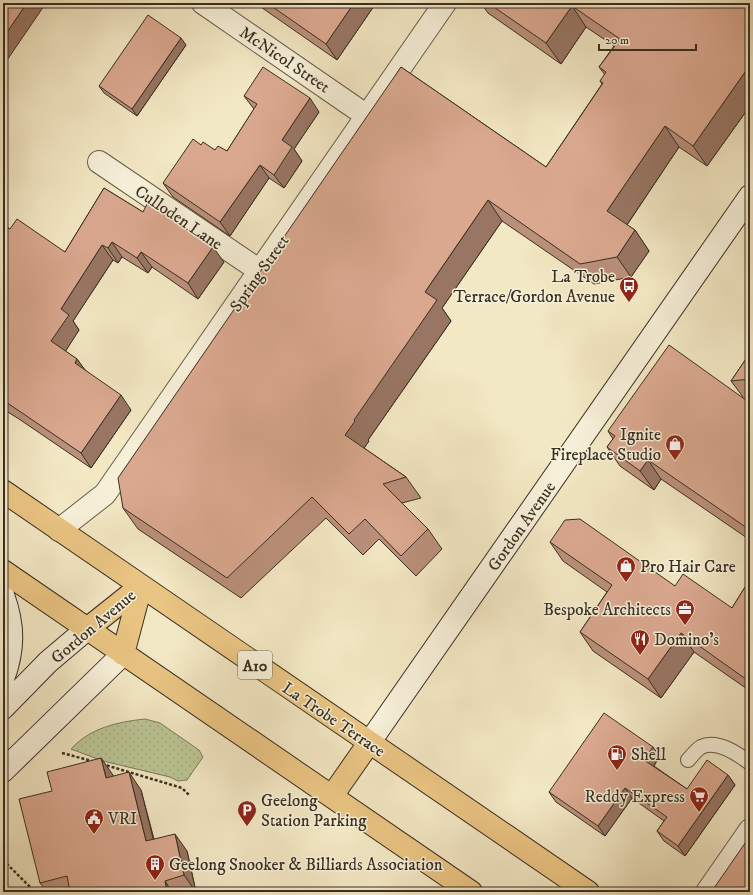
<svg xmlns="http://www.w3.org/2000/svg" width="753" height="895" viewBox="0 0 753 895" font-family="'IM FELL DW Pica',serif">
  <defs>
    <pattern id="grass-dots" width="8" height="8" patternUnits="userSpaceOnUse"><rect width="8" height="8" fill="#bbc694"/><path d="M2 2h.1M6 6h.1" fill="none" stroke="#a2aa7f" stroke-width="1.8" stroke-linecap="round"/></pattern>
  </defs>
  <rect width="100%" height="100%" fill="#f3e8c4"/>
  <filter id="stains"><feTurbulence type="fractalNoise" baseFrequency=".005" numOctaves="4"/><feColorMatrix values="0 0 0 0 .2 0 0 0 0 .09 0 0 0 0 .02 0 0 0 .5 -.17"/></filter>
  <radialGradient id="worn" r=".72"><stop offset=".6" stop-color="#630" stop-opacity="0"/><stop offset="1" stop-color="#630" stop-opacity=".3"/></radialGradient>
  <path fill="url(#grass-dots)" stroke="#7a7a5c" d="M145,719L160,723L199,750L203,757L187,780L178,781L170,777L103,761L71,749C90,728 117,722 145,719Z"/>
  <g fill="none" stroke-linecap="round" stroke-linejoin="round">
    <g stroke="#675d4b" stroke-width="16">
      <path id="lane" d="M688,760C692,756 696,750 701,747C717,739 738,754 750,763"/>
    </g>
    <g stroke="#675d4b" stroke-width="24">
      <path id="street" d="M203,3L367,116
        M99,162L260,271
        M59,530L105,494L445,3
        M707,892L750,830"/>
    </g>
    <g stroke="#382f23" stroke-width="24">
      <path id="secondary" d="M3,595C14,626 14,649 3,679
        M3,708L48,662L87,629
        M369,743L750,196
        M3,771L123,654"/>
    </g>
    <g stroke="#382f23" stroke-width="24">
      <path id="highway" d="M3,491L588,892
        M3,571L471,892
        M87,629L141,586
        M123,654L141,586
        M332,796L369,743"/>
    </g>
    <path stroke="#382f23" stroke-width="2.5" stroke-dasharray="3 2" stroke-linecap="butt" d="M62,753L92,761
      M102,764L182,788L190,796
      M3,860L35,892"/>
    <use href="#lane" stroke="#f7f0d9" stroke-width="14"/>
    <use href="#street" stroke="#f7f0d9" stroke-width="22"/>
    <use href="#secondary" stroke="#f7f0d9" stroke-width="22"/>
    <use href="#highway" stroke="#eac482" stroke-width="22"/>
  </g>
  <path fill="#bb907b" stroke="#382f23" d="M255,3H376L337,60Z
    M481,3H633L640,8L750,3V106L707,166L679,147L627,225L635,230L649,251L631,277L594,284L502,221L442,308L451,321L368,440L369,441L364,448L406,477L421,498L402,503L428,529L442,549L416,576L379,539L363,555L326,518L241,598L138,529L123,508L401,67L546,167L602,84L600,81L605,75L599,67L614,46L586,27L561,64L488,13Z
    M186,45L137,116L104,93L99,86Z
    M244,96L319,112L294,149L302,161L284,188L269,178L230,236L173,197L163,183L201,145L215,150L227,151L254,109Z
    M104,188L224,262L198,299L152,267L148,273L122,257L118,263L113,260L73,321L79,330L65,351L77,359L84,369L131,410L91,468L19,419L3,409V225L10,229L65,252Z
    M750,353V399L746,400L750,403V540L661,479L654,490L620,466L607,447L613,439L608,431L743,397L731,381Z
    M550,542L675,586L732,608L750,579V691L694,652L661,698L593,651L580,632L607,592L563,561Z
    M653,747L660,756L654,766L687,789L728,775L735,785L685,856L664,841L657,831L664,821L632,798L605,836L556,802L549,792Z
    M101,758L113,777L141,790L154,839L187,851L196,892H47L40,883L52,791Z"/>
  <path fill="#997664" stroke="#382f23" d="M27,3H46L3,66V38Z
    M354,3H376L337,60L326,44Z
    M572,6L586,27L561,64L546,43Z
    M181,38L186,45L137,116L132,109Z
    M750,65V106L707,166L693,146Z
    M310,98L319,112L294,149L302,161L284,188L274,175L282,140Z
    M665,126L679,147L622,232L607,211Z
    M260,165L269,178L230,236L220,222Z
    M488,200L502,221L442,308L451,321L368,440L369,441L359,455L345,435L425,292Z
    M635,230L649,251L631,277L617,257Z
    M112,242L122,257L118,263L108,248Z
    M102,245L113,260L73,321L79,330L62,357L51,341L61,309Z
    M213,247L224,262L198,299L188,283Z
    M141,252L152,267L148,273L137,258Z
    M77,359L88,374L75,363Z
    M121,395L131,410L91,468L81,453Z
    M648,460L661,479L654,490L640,471Z
    M681,633L694,652L661,698L648,679Z
    M653,747L660,756L651,770L644,760Z
    M101,758L113,775L118,796L106,778Z
    M129,772L141,790L158,858L146,841Z
    M728,775L735,785L685,856L678,846Z
    M625,788L632,798L605,836L598,826Z
    M175,834L187,851L196,892L184,875Z
    M165,881L172,892H167Z"/>
  <path fill="#daa88f" stroke="#382f23" d="M3,3H27L3,38Z
    M267,3H354L326,44Z
    M488,3H633L640,8L644,3H750V65L693,146L665,126L607,211L635,230L617,257L580,264L488,200L425,292L437,300L354,420L355,421L345,435L406,477L383,484L428,529L401,556L365,519L349,534L312,497L227,578L123,508L118,478L401,67L546,167L603,83L600,81L606,72L599,67L620,39L572,6L546,43Z
    M148,15L181,38L132,109L99,86Z
    M263,67L310,98L282,140L292,147L274,175L260,165L220,222L163,183L193,139L201,145L203,142L215,150L218,146L227,151L257,104L244,96Z
    M104,188L143,212L148,202L213,247L188,283L141,252L137,258L112,242L108,248L102,245L61,309L69,315L51,341L77,359L75,363L121,395L81,453L3,400V225L10,229L17,219L65,252Z
    M669,345L750,403V530L648,460L640,471L607,447L615,436L608,431Z
    M750,353V379L731,381Z
    M580,519L675,586L683,574L732,608L750,579V682L681,633L648,679L580,632L612,585L550,542L565,520Z
    M604,713L653,747L644,760L687,789L707,760L728,775L678,846L657,831L667,817L625,788L598,826L549,792Z
    M101,758L106,778L129,772L146,841L175,834L184,875L165,881L167,892H70L67,876L40,883L19,799L52,791L47,772Z
    M750,836V892H714L712,891Z"/>
  <defs>
    <g id="bus-pin" transform="scale(1)"><path d="M0 17L-7.5 6A9.5 9.5 0 1 1 7.5 6Z" fill="#8f2418" stroke="#f7f0d9"/><path d="M-5-6H5V4H4V6H2V4H-2V6H-4V4H-5ZM-3.5-4V0h7V-4ZM-3.5 1.2v1.5H-2V1.2ZM2 1.2v1.5H3.5V1.2Z" fill="#fff"/></g>
    <g id="shop-pin" transform="scale(1)"><path d="M0 17L-7.5 6A9.5 9.5 0 1 1 7.5 6Z" fill="#8f2418" stroke="#f7f0d9"/><path d="M-5-2.5h2.3a2.7 3.5 0 0 1 5.4 0H5L5.5 6h-11ZM-1.5-2.5h3a1.5 2.3 0 0 0-3 0Z" fill="#fff"/></g>
    <g id="office-pin" transform="scale(1)"><path d="M0 17L-7.5 6A9.5 9.5 0 1 1 7.5 6Z" fill="#8f2418" stroke="#f7f0d9"/><path d="M-6-3h4V-5.5h4V-3h4V5H-6ZM-1-4.5V-3h2v-1.5ZM-6 0V1H6V0Z" fill="#fff"/></g>
    <g id="restaurant-pin" transform="scale(1)"><path d="M0 17L-7.5 6A9.5 9.5 0 1 1 7.5 6Z" fill="#8f2418" stroke="#f7f0d9"/><path d="M-5-6h1v4h1v-4h1v4h1v-4h1v5L-1.5 .5V6h-2V.5L-5-1ZM5-6V6H3V1.5H1.5Q1.5-4 5-6Z" fill="#fff"/></g>
    <g id="fuel-pin" transform="scale(1)"><path d="M0 17L-7.5 6A9.5 9.5 0 1 1 7.5 6Z" fill="#8f2418" stroke="#f7f0d9"/><path d="M-5.5-6h7V0h2V4h1.3V-2.5L3-4.5l.8-.8L6-3V5H2.5V1h-1V6h-7ZM-4.2-4.7v3.2H.2V-4.7Z" fill="#fff"/></g>
    <g id="supermarket-pin" transform="scale(1)"><path d="M0 17L-7.5 6A9.5 9.5 0 1 1 7.5 6Z" fill="#8f2418" stroke="#f7f0d9"/><path d="M-6-5.5h2.5l.6 2H6L4.5 2H-2.5L-4.4-4H-6ZM-1.5 3.2a1.3 1.3 0 1 0 .1 0ZM3 3.2a1.3 1.3 0 1 0 .1 0Z" fill="#fff"/></g>
    <g id="parking-pin" transform="scale(1)"><path d="M0 17L-7.5 6A9.5 9.5 0 1 1 7.5 6Z" fill="#8f2418" stroke="#f7f0d9"/><path d="M-3.5-5.5H1a3.5 3.5 0 0 1 0 7H-1V5.5H-3.5ZM-1-3.4V-.6H.8a1.4 1.4 0 0 0 0-2.8Z" fill="#fff"/></g>
    <g id="civic-pin" transform="scale(1)"><path d="M0 17L-7.5 6A9.5 9.5 0 1 1 7.5 6Z" fill="#8f2418" stroke="#f7f0d9"/><path d="M-.6-6.5H3V-4.5H.6V-3L4-1V1h2V6H-6V1h2V-1L-.6-3ZM-1.2 2.5V6h2.4V2.5Z" fill="#fff"/></g>
    <g id="building-pin" transform="scale(1)"><path d="M0 17L-7.5 6A9.5 9.5 0 1 1 7.5 6Z" fill="#8f2418" stroke="#f7f0d9"/><path d="M-4-6H4V6H1V3H-1V6H-4ZM-2.5-4.3h1.7v1.8h-1.7ZM.8-4.3h1.7v1.8H.8ZM-2.5-1h1.7V.8h-1.7ZM.8-1h1.7V.8H.8Z" fill="#fff"/></g>
  </defs>
  <g fill-rule="evenodd">
    <use href="#bus-pin" x="629" y="286"/>
    <use href="#shop-pin" x="675" y="444"/>
    <use href="#shop-pin" x="626" y="566"/>
    <use href="#office-pin" x="685" y="609"/>
    <use href="#restaurant-pin" x="640" y="639"/>
    <use href="#fuel-pin" x="617" y="754"/>
    <use href="#supermarket-pin" x="699" y="796"/>
    <use href="#parking-pin" x="247" y="810"/>
    <use href="#civic-pin" x="94" y="818"/>
    <use href="#building-pin" x="155" y="864"/>
  </g>
  <g text-anchor="middle" stroke-width="3" stroke-linejoin="round" paint-order="stroke">
    <rect fill="#f7f0d9" stroke="#71695a" stroke-width="1" x="238" y="651" width="34" height="28" rx="3"/>
    <g font-size="16" font-weight="bold" fill="#382f23">
      <text x="255" y="671">A10</text>
    </g>
    <g font-size="17" fill="#382f23" stroke="#f7f0d9">
      <text transform="translate(285 59) rotate(34)" y="6">McNicol Street</text>
      <text transform="translate(179 217) rotate(34)" y="6">Culloden Lane</text>
      <text transform="translate(259 273) rotate(-55)" y="6">Spring Street</text>
      <text transform="translate(521 526) rotate(-55)" y="6">Gordon Avenue</text>
      <text transform="translate(93 626) rotate(-40)" y="6">Gordon Avenue</text>
      <text transform="translate(334 719) rotate(34)" y="6">La Trobe Terrace</text>
    </g>
    <g font-size="17" fill="#382f23" stroke="#f7f0d9" text-anchor="start">
      <text x="615" y="282" text-anchor="end">La Trobe<tspan x="615" dy="20">Terrace/Gordon Avenue</tspan></text>
      <text x="661" y="440" text-anchor="end">Ignite<tspan x="661" dy="20">Fireplace Studio</tspan></text>
      <text x="640" y="572">Pro Hair Care</text>
      <text x="671" y="615" text-anchor="end">Bespoke Architects</text>
      <text x="654" y="645">Domino's</text>
      <text x="631" y="760">Shell</text>
      <text x="685" y="802" text-anchor="end">Reddy Express</text>
      <text x="261" y="806">Geelong<tspan x="261" dy="20">Station Parking</tspan></text>
      <text x="108" y="824">VRI</text>
      <text x="169" y="870">Geelong Snooker &amp; Billiards Association</text>
    </g>
  </g>
  <rect width="753" height="895" fill="none" stroke="#f3e8c4" stroke-width="16"/>
  <rect x="4" y="4" width="745" height="887" fill="none" stroke="#382f23" stroke-width="2"/>
  <rect x="8" y="8" width="737" height="879" fill="none" stroke="#382f23"/>
  <path d="M599 44v6h97v-6" fill="none" stroke="#382f23" stroke-width="2"/>
  <text x="605" y="44" font-size="12" fill="#382f23" stroke="#f7f0d9" stroke-width="3" paint-order="stroke">20 m</text>
  <rect width="100%" height="100%" filter="url(#stains)"/>
  <rect width="100%" height="100%" fill="url(#worn)"/>
</svg>
